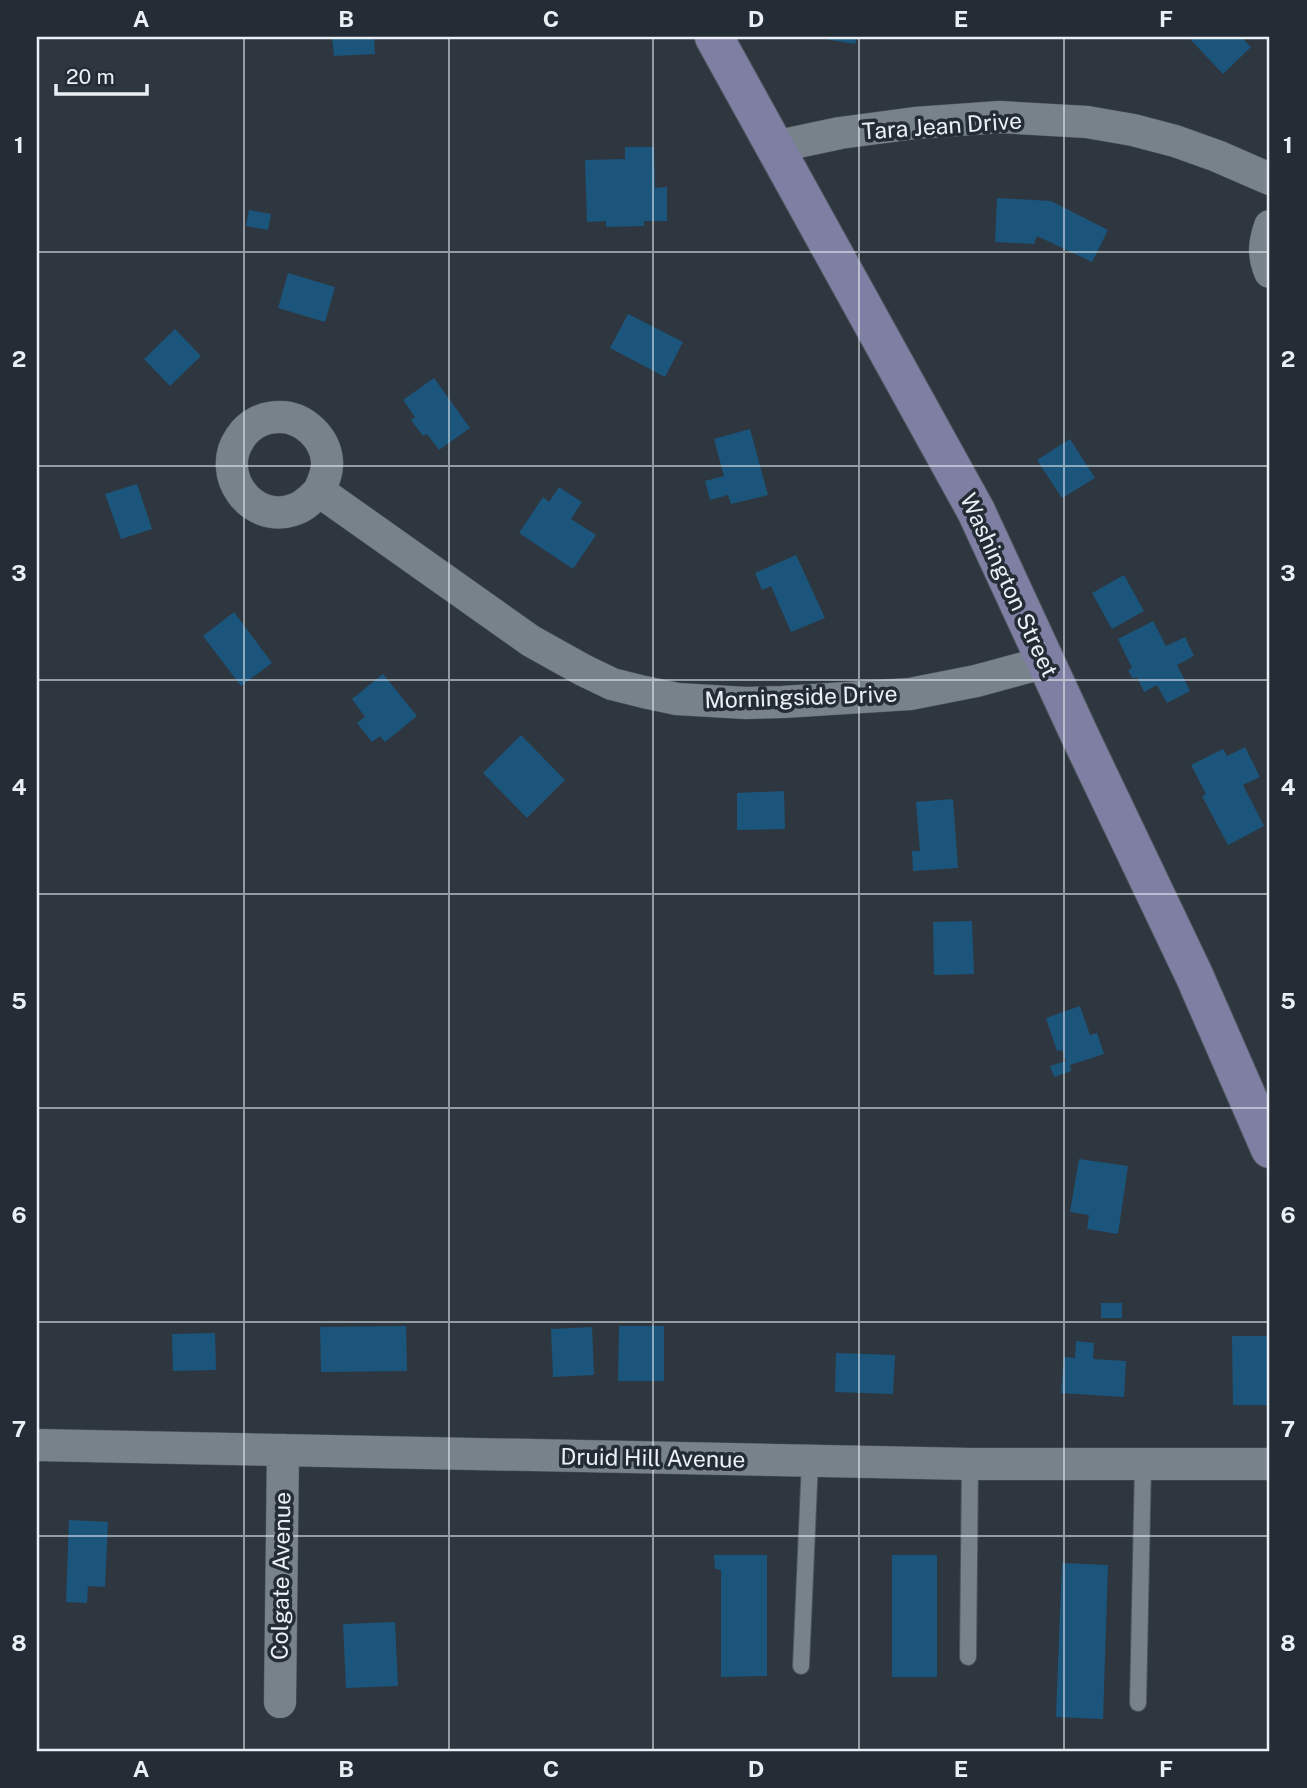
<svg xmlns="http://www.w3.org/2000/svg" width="1307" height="1788" viewBox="0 0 1307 1788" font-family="'Public Sans',sans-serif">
  <rect width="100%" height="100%" fill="#2e373f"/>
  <path fill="#1b557c" d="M332,37H374L375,54L334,56Z
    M818,37H857L855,44L818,38Z
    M1193,37H1241L1251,47L1223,74L1190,39Z
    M625,147H654L655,188L667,187V221H644V226L606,227V221L587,222L585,160L625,159Z
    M997,198L1051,201L1108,230L1092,262L1037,236L1034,244L995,242Z
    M249,210L271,214L268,230L246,226Z
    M288,273L335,287L325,322L278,308Z
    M628,314L683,342L665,377L610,348Z
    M175,329L201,356L170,386L144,359Z
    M434,378L470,428L439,450L427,434L423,436L411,420L415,417L403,400Z
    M750,429L768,495L731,504L728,495L710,500L705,481L724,476L714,439Z
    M1070,439L1095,478L1062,498L1037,460Z
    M137,484L152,529L121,539L105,494Z
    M559,487L582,502L571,519L596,535L573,569L519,533L543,497L549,502Z
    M796,555L825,618L791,632L771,586L762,590L755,573Z
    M1124,575L1144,611L1112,629L1092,593Z
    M234,612L272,663L241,686L203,636Z
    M1153,621L1166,646L1185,637L1194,656L1177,665L1190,691L1167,703L1157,685L1144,692L1137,677L1133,679L1128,670L1132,668L1118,639Z
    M383,674L417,716L385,742L380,736L372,742L357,723L365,717L352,699Z
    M521,735L565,780L527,818L483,773Z
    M1245,747L1260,777L1243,785L1264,826L1228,845L1202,796L1206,794L1191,765L1223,749L1227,756Z
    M784,791L785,829L737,830V793Z
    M953,799L958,868L913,871L912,851H920L916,802Z
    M972,921L974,974L934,975L933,922Z
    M1080,1006L1090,1035L1097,1033L1104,1054L1070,1065L1071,1071L1054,1077L1050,1066L1066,1061L1062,1050L1057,1051L1046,1018Z
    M1079,1159L1128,1166L1118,1234L1087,1229L1089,1215L1070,1212Z
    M1101,1303H1122V1318H1101Z
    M406,1326L407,1371L321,1372L320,1327Z
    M619,1326H664V1381H618Z
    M592,1327L594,1375L553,1377L551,1329Z
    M215,1333L216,1370L173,1371L172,1334Z
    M1232,1336H1269L1270,1405H1233Z
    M1076,1341L1094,1343L1093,1359L1126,1361L1124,1397L1061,1393L1064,1357L1075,1358Z
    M836,1353L895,1355L893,1394L835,1392Z
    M69,1520L108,1522L105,1587L88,1586L87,1603L66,1602Z
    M714,1555H767V1676L721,1677V1570L715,1569Z
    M892,1555H937V1677H892Z
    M1062,1563L1108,1565L1103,1719L1056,1717Z
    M395,1622L398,1686L346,1688L343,1624Z"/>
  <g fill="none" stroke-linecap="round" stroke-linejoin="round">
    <g stroke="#4d555c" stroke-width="18">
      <path id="lane" d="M968,1657L970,1464
        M801,1666L810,1461
        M1138,1703L1143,1464"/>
    </g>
    <g stroke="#4d555c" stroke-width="33">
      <path id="street" d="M774,147L840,133L915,123L1000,117L1087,122L1133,130L1175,141L1217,156L1270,179
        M1270,226C1264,243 1263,255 1270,272
        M319,491C311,499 304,507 293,510C251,524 215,474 240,438C249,424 263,417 280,417C303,417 325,437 327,461C328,472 323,482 319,491L531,641L583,670L612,684L644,692L677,699L746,703L783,702L910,694L976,681L1046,662
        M37,1445L970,1464H1270
        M280,1702L283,1450"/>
    </g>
    <g stroke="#4d555c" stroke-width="40">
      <path id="secondary" d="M714,37L976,511L1080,736L1194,975L1270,1149"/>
    </g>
    <use href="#lane" stroke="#77828b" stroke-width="16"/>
    <use href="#street" stroke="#77828b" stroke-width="32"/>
    <use href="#secondary" stroke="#7f7ea3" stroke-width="38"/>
  </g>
  <path fill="none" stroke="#eaf0f5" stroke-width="2" stroke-opacity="0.55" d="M244,37V1751M449,37V1751M653,37V1751M859,37V1751M1064,37V1751M37,252H1270M37,466H1270M37,680H1270M37,894H1270M37,1108H1270M37,1322H1270M37,1536H1270"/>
  <g text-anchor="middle" stroke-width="7" stroke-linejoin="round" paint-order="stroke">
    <g font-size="23" fill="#eaf0f5" stroke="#242d35">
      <text transform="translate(942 126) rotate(-4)" y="8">Tara Jean Drive</text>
      <text transform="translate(1009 585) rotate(65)" y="8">Washington Street</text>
      <text transform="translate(801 697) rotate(-2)" y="8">Morningside Drive</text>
      <text transform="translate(653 1458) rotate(1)" y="8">Druid Hill Avenue</text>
      <text transform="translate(281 1576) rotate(-89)" y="8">Colgate Avenue</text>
    </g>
  </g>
  <rect width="1307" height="1788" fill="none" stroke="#242d35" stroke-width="77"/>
  <path d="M56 84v10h91v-10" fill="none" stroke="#eaf0f5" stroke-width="3.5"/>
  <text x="66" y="84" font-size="21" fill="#eaf0f5" stroke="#242d35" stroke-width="5" paint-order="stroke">20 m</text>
  <rect x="38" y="38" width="1230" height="1712" fill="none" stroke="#eaf0f5" stroke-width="2.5"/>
  <g font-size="23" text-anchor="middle" font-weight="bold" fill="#eaf0f5">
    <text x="141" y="27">A</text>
    <text x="346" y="27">B</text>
    <text x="551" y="27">C</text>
    <text x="756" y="27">D</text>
    <text x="961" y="27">E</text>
    <text x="1166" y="27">F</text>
    <text x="19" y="153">1</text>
    <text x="1288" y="153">1</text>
    <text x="19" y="367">2</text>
    <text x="1288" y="367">2</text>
    <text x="19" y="581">3</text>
    <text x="1288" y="581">3</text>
    <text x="19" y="795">4</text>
    <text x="1288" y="795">4</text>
    <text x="19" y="1009">5</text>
    <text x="1288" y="1009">5</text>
    <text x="19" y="1223">6</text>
    <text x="1288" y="1223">6</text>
    <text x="19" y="1437">7</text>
    <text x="1288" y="1437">7</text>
    <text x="19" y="1651">8</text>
    <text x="1288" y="1651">8</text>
    <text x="141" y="1777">A</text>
    <text x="346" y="1777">B</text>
    <text x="551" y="1777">C</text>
    <text x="756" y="1777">D</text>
    <text x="961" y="1777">E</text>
    <text x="1166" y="1777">F</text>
  </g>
</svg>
